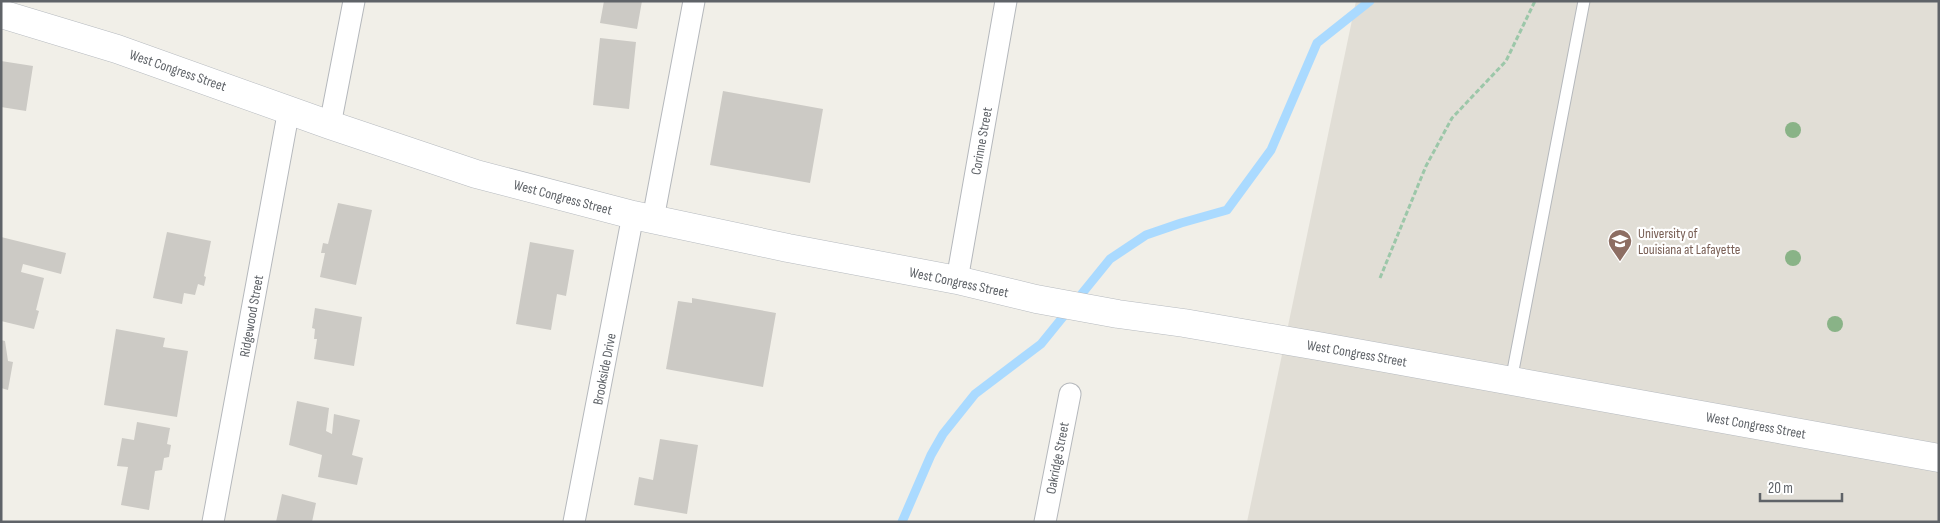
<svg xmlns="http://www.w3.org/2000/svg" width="1940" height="523" viewBox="0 0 1940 523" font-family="'Sofia Sans Condensed',sans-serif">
  <rect width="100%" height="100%" fill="#f1efe8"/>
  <path fill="#e1ded6" d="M1356,1H1939V522H1247Z"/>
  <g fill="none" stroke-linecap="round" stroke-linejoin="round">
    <path stroke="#aadaff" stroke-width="9" d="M902,522L931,455L943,434L975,394L1041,344L1110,259L1146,235L1181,223L1227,210L1271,150L1317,43L1370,1"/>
  </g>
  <path fill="#cccac5" d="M604,1H642L637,29L600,23Z
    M600,38L636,42L629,109L593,105Z
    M1,61L33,66L26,111L1,107Z
    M723,91L823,109L810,183L710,165Z
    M338,203L372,210L356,285L320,277L325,253H321L323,243L328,244Z
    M167,232L211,241L204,276L206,277L204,286L198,284L195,295L184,293L182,304L153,298Z
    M1,237L66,253L61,274L23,264L21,272L44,278L36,310L39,311L34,329L1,321Z
    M530,242L574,250L566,296L557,294L551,330L516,324Z
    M692,298L776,313L763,387L666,369L678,301L692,303Z
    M315,308L362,317L354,366L314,359L317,339H314L315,329L312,328Z
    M116,329L165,338L163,347L188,351L177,417L104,405Z
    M1,340L5,341L8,361L13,362L8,390L1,388Z
    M297,401L329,408L326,431L332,434L334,414L360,420L352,455L363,458L357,485L318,477L322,455L289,445Z
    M137,422L170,428L167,444L171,445L169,457L164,458L162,470L155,471L149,510L121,505L128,467L117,466L122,438L134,440Z
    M660,439L698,445L687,514L634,505L639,477L653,480Z
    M282,494L316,503L312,522H276Z"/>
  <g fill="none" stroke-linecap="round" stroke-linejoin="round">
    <g stroke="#b5b8bc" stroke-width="13">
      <path id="lane" d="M1511,381L1584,1"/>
    </g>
    <g stroke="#b5b8bc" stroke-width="23">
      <path id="street" d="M330,125L354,1
        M653,219L694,1
        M957,280L1006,1
        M213,522L289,109
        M574,522L633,215
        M1045,522L1070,394"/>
    </g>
    <g stroke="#b6babf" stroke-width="29">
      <path id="secondary" d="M1,14L117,49L330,125L476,174L633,215L788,248L957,280L1036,299L1118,314L1184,323L1318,346L1939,458"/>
    </g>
    <path stroke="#9cc7a9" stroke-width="3" stroke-dasharray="5 2.5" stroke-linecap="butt" d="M1380,278L1426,166L1452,118L1506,61L1535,1"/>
    <use href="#lane" stroke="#fff" stroke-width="11"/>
    <use href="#street" stroke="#fff" stroke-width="21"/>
    <use href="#secondary" stroke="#fff" stroke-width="28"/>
  </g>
  <g fill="#89b387">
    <circle cx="1793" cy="130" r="8"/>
    <circle cx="1793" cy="258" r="8"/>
    <circle cx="1835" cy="324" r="8"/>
  </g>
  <defs>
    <g id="university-pin" transform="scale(1.25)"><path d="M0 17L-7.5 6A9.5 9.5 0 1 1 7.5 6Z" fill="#8d6e63" stroke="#fff"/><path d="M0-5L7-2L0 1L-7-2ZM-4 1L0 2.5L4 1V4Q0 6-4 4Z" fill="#fff"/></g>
  </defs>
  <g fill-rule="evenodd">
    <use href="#university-pin" x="1620" y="241"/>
  </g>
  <g text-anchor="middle" stroke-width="4.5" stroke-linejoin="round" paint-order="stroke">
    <g font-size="14" fill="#5f6368" stroke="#fff">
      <text transform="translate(178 70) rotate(19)" y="5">West Congress Street</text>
      <text transform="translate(981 141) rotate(-80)" y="5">Corinne Street</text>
      <text transform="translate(563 197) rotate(15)" y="5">West Congress Street</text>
      <text transform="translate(959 282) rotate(12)" y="5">West Congress Street</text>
      <text transform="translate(251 316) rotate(-80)" y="5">Ridgewood Street</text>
      <text transform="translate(1357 353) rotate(10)" y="5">West Congress Street</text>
      <text transform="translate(604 369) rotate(-79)" y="5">Brookside Drive</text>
      <text transform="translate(1756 425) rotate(10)" y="5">West Congress Street</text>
      <text transform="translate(1057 458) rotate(-79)" y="5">Oakridge Street</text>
    </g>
    <g font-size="14" fill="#785e54" stroke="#fff" text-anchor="start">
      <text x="1638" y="238">University of<tspan x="1638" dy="16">Louisiana at Lafayette</tspan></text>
    </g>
  </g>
  <rect width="1940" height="523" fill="none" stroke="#5f6368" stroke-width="5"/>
  <path d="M1760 493v8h82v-8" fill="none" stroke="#5f6368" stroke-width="2.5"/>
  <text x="1768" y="493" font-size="15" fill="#5f6368" stroke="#ffffff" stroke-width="4" paint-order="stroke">20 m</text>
</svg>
